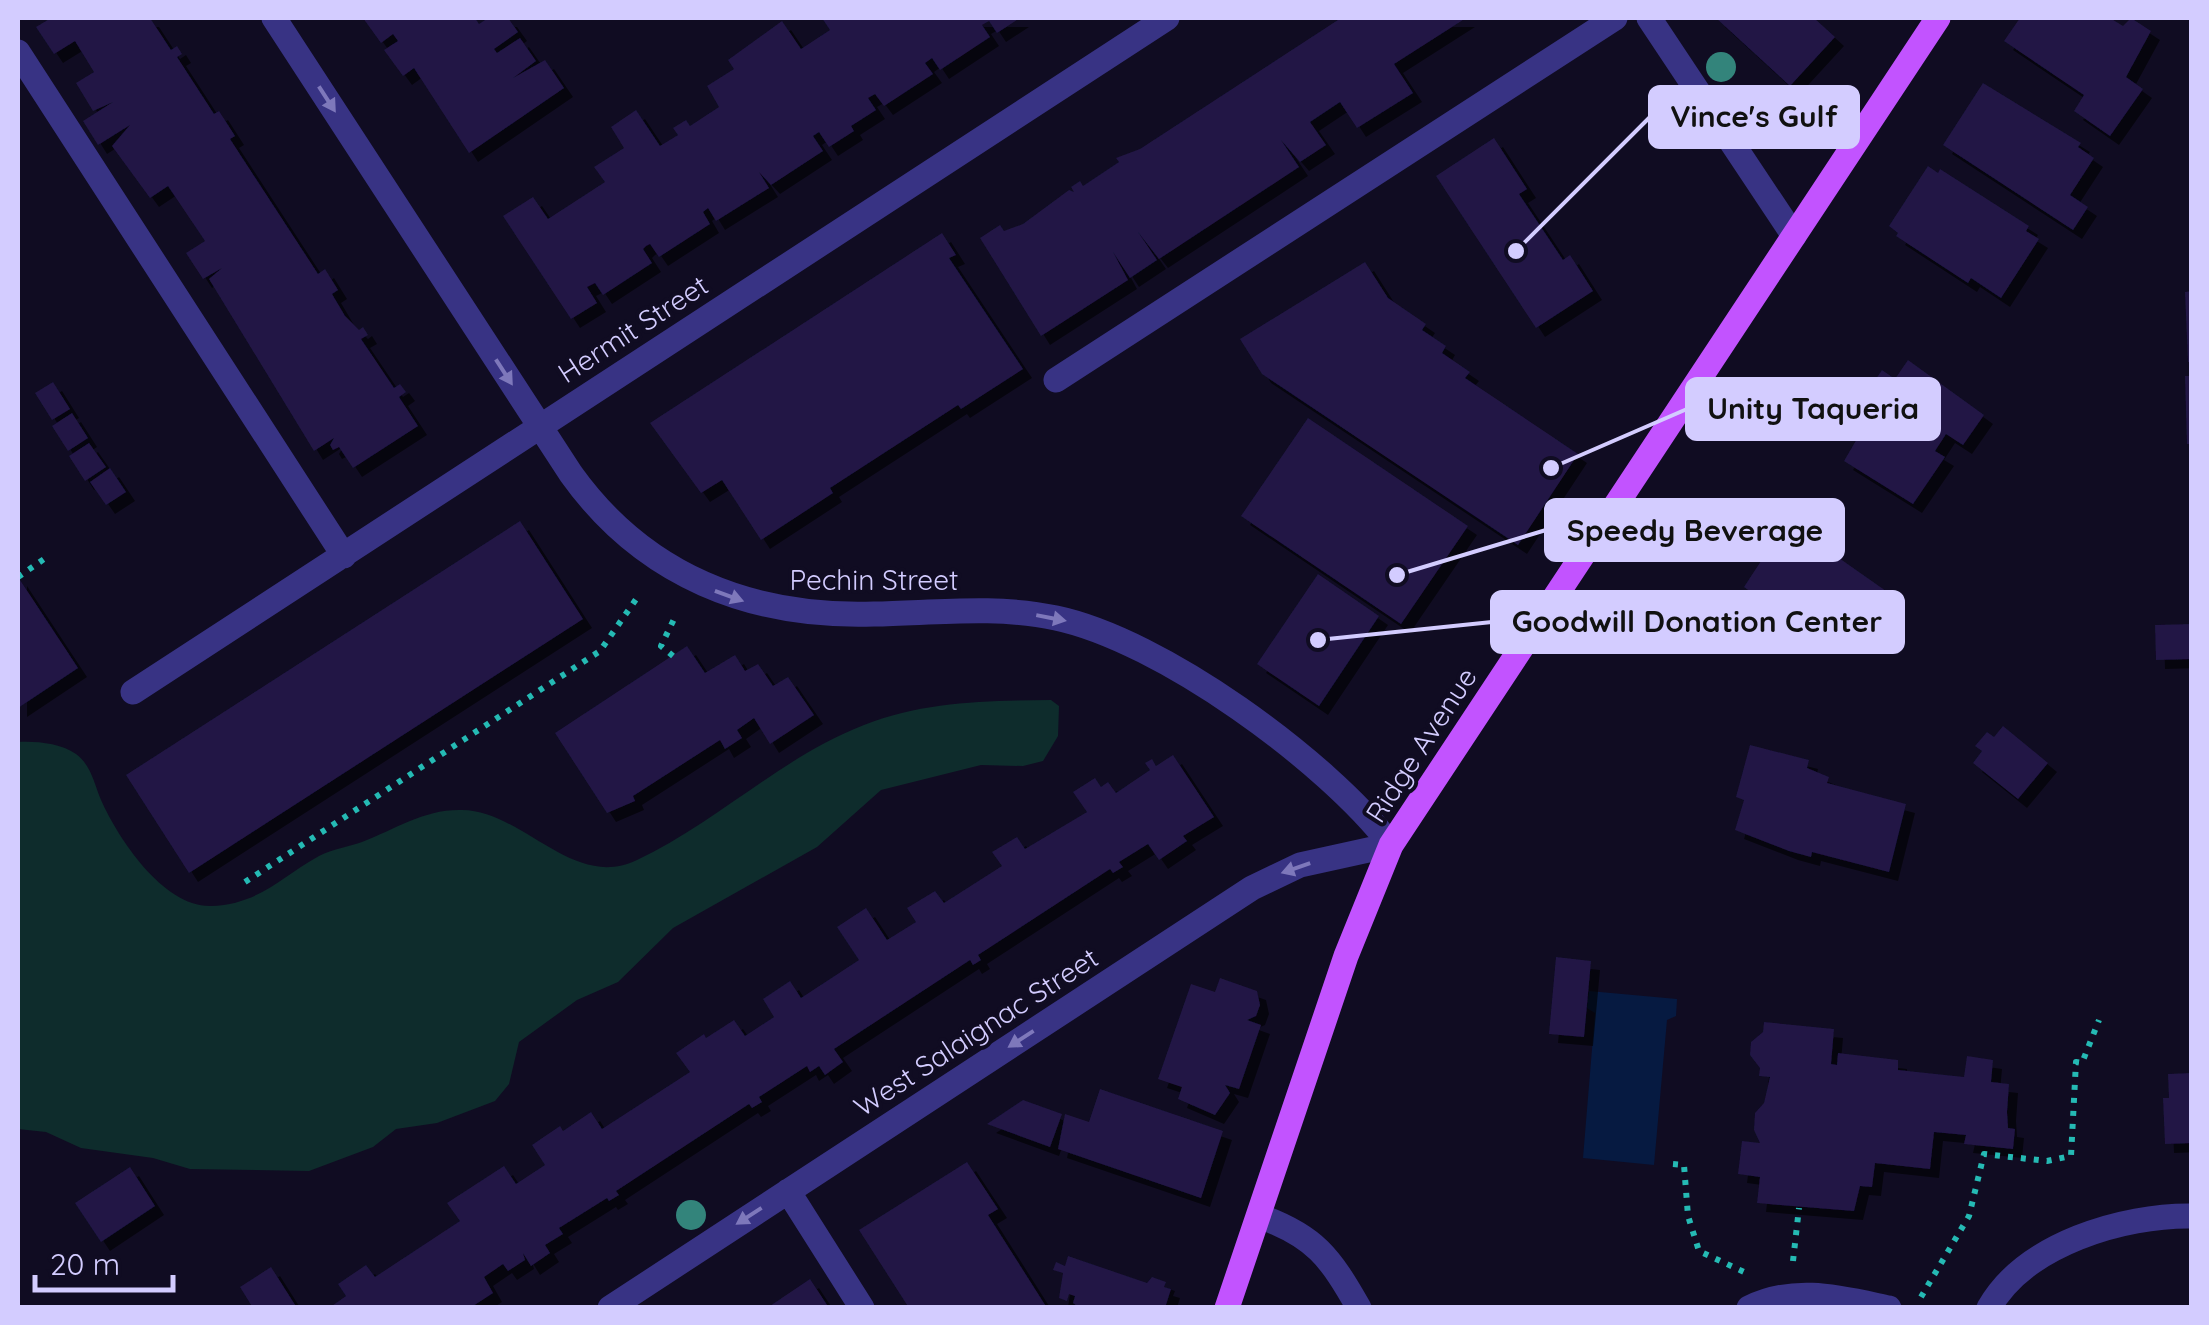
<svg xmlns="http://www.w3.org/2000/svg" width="2209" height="1325" viewBox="0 0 2209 1325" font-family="Quicksand,sans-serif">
  <defs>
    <filter id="shadow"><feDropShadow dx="9" dy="9" stdDeviation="0" flood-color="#0009"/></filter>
  </defs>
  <rect width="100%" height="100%" fill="#100c22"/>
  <path fill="#0e2c2c" d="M1051,700L1059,706L1058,736L1043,761L1023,766L981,765L881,790L817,847L673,928L618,982L577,1000L519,1042L509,1084L495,1101L437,1123L396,1129L373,1147L309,1171L190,1169L153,1158L81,1148L46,1132L18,1129V742C36,741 60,743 76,754C91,765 94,783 101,800C118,838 163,907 211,906C260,904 281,877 319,856C333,849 348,847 362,842C396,829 424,809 462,810C524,811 573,891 637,860C716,823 783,756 864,725C925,701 987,701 1051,700Z"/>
  <path fill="#061a41" d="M1589,991L1677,999L1676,1016L1667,1020L1654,1165L1583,1158L1595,1013L1587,1008Z"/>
  <path fill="#201644" filter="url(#shadow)" d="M51,18H150L171,50L177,46L182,54L177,57L214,114L219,111L235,136L230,139L318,274L325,269L338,290L332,294L345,316L359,330L363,327L368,335L361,339L394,388L400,384L406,392L399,397L418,426L353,468L339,447L333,450L330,445L334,438L314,451L209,279L222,268L203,279L186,253L205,241L168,186L150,198L112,146L130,125L98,145L83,121L113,102L93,111L76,83L94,72L75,41L54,54L36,27Z
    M363,18H475L479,24L488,18H508L518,32L494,49L497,53L520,38L536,61L513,78L545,60L564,88L469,153L414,68L403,76L384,50L398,41L393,34L381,43Z
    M822,18H1020L997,33L989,21L982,25L990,37L940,70L932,58L925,63L933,74L884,106L875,94L868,98L876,110L851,126L854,131L829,147L819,132L813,136L823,151L771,185L759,172L769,188L716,221L708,208L703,212L710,224L659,257L650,244L646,246L643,249L652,263L603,295L595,283L587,287L597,303L571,319L503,216L533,197L548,219L605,182L594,167L624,148L611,127L636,110L660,146L678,135L673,128L686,120L690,126L719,107L707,86L734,69L728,60L782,21L801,49L830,30Z
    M1341,18H1466L1394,64L1413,93L1357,128L1340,102L1310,122L1326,145L1300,162L1281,140L1299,167L1159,259L1138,232L1157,260L1130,278L1113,252L1128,280L1041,336L980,238L1000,225L1004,231L1023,224L1069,190L1074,192L1071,187L1080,181L1083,186L1119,162L1116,158L1140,149Z
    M1716,18H1814L1835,37L1790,86Z
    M2020,18H2110L2123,26L2131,18L2151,31L2126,77L2143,89L2110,136L2074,111L2084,95L2004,41Z
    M1983,83L2081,143L2078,147L2094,158L2070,195L2088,207L2073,230L1943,145Z
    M1494,138L1527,189L1519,194L1563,260L1570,255L1593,291L1536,328L1436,176Z
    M1928,166L1938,173L1940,169L2029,226L2026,231L2039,239L2001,298L1971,278L1968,283L1896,236L1898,233L1889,226Z
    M942,233L956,255L949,258L1023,369L961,409L958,405L830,488L833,493L761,540L722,480L701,493L650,423Z
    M1365,262L1388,298L1426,324L1422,330L1446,346L1442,353L1470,372L1465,378L1578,454L1518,545L1262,374L1240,339Z
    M2192,291V362H2188L2185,292Z
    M1908,360L1984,415L1963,445L1946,434L1935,451L1945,457L1913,504L1844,461L1872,413L1859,404L1882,370L1895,379Z
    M2185,376H2192V444H2187Z
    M53,382L70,409L52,420L35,393Z
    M72,413L88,438L68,451L52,426Z
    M1308,418L1468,526L1401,624L1241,516Z
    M89,443L106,467L85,481L69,456Z
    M110,468L126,492L106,505L90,482Z
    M520,521L583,619L189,873L126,775Z
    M1780,532L1796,542L1802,532L1886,591L1864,624L1828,601L1815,619L1810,615L1796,636L1752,608L1758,597L1744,587Z
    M1318,574L1379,616L1319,706L1257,664Z
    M18,577L78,668L18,708Z
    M2192,624V659L2156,660L2155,625Z
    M687,646L705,673L735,655L745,671L758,664L773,686L788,677L814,715L770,744L754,718L737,730L742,738L725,749L720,740L633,796L635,801L607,813L555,733Z
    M2003,726L2048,763L2018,799L1973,763L1982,751L1975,746L1987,732L1994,737Z
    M1750,745L1809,760L1807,768L1829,777L1827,783L1906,804L1889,872L1812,852L1811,857L1789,851L1735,830L1744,800L1736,797Z
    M1173,755L1214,817L1183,836L1187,841L1159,860L1148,844L1119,862L1123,867L1113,873L1110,869L978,955L981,960L973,965L970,960L834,1049L843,1062L825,1075L819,1066L810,1072L807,1066L759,1097L762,1102L752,1108L749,1104L616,1191L619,1195L609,1201L607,1198L559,1228L563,1234L545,1245L550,1253L531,1266L523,1253L525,1260L508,1271L503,1264L484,1277L493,1293L473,1306L329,1308L346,1296L338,1284L366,1265L375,1277L460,1221L447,1203L504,1166L516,1184L545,1165L532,1145L560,1126L563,1131L591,1112L602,1129L690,1072L676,1053L704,1034L706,1038L734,1020L745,1036L774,1017L763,999L790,981L801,998L859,960L837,927L866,908L887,940L916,922L907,908L935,891L944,903L1002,866L992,852L1017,837L1025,849L1087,812L1073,792L1095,778L1101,787L1108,782L1116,793L1150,770L1145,763L1152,759L1156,766Z
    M1556,957L1591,961L1584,1037L1549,1034Z
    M1220,978L1257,991L1260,1005L1256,1016L1247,1020L1261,1025L1239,1089L1225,1085L1230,1093L1215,1115L1178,1099L1182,1087L1158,1079L1191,984L1215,992Z
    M1764,1022L1834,1029L1831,1064L1837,1065L1838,1053L1898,1060V1070L1964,1077L1967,1056L1993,1060L1991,1082L2009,1084L2007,1112L2008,1128L2015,1129L2013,1149L1964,1144L1966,1135L1934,1132L1930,1169L1875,1163L1872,1187L1860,1186L1854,1211L1757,1203L1760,1177L1738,1174L1742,1141L1760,1143L1754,1130L1755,1113L1764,1103L1770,1077L1759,1076L1760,1068L1750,1055L1751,1042L1763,1032Z
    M2192,1073V1143L2165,1144L2163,1098H2169L2168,1074Z
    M1100,1089L1223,1131L1201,1198L1058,1149L1065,1114L1089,1122Z
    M1023,1100L1062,1114L1050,1147L987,1124Z
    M967,1162L998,1209L988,1215L1047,1308H909L859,1230Z
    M130,1167L155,1206L101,1242L75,1203Z
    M1068,1256L1147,1283L1152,1277L1166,1282L1164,1287L1171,1289L1165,1308H1080L1073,1303L1075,1296L1069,1294L1067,1301L1059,1298L1063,1273L1053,1270L1056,1262L1065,1266Z
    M271,1267L297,1308H253L240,1287Z
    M810,1279L829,1308H767Z"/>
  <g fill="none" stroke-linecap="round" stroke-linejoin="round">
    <path stroke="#25bab4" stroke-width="6" stroke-dasharray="5 8" stroke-linecap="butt" d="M18,577L47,557
      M673,656L661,646L675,617
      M245,882L600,651L639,595
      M1673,1164L1684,1165L1688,1216L1699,1251L1744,1272
      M1793,1261L1799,1208
      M1921,1297L1969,1216L1984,1154L2047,1161L2071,1156L2076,1062L2082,1063L2099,1020"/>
    <path stroke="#383384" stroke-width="25" d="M274,18L571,474C644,576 751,618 874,614C934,613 996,605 1056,618C1161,640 1327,761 1391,845L1300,865L1252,888L610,1308
      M1649,18L1794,236
      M18,52L344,556
      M1056,380L1615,18
      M133,692L1167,18
      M788,1191L862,1308
      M1259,1216C1315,1236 1330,1257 1359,1308
      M1749,1308C1795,1285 1841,1298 1889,1308
      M1989,1308C2025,1244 2123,1215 2192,1216"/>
    <path stroke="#c253ff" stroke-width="25" d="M1227,1308L1346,956L1391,845L1938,18"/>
  </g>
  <g fill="#33847b">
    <circle cx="1721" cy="67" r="15"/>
    <circle cx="691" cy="1215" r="15"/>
  </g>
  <defs><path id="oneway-solid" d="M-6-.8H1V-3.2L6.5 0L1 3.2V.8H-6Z" transform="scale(2.5)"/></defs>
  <g fill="#7e78bb">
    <use href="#oneway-solid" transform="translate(327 99) rotate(57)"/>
    <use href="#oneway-solid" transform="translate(504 372) rotate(57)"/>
    <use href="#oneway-solid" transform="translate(729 596) rotate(20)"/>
    <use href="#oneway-solid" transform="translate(1051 618) rotate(11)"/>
    <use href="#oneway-solid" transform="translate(1296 868) rotate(161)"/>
    <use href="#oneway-solid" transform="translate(1021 1039) rotate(147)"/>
    <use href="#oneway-solid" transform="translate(749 1216) rotate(147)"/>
  </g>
  <g text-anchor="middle" stroke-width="8" stroke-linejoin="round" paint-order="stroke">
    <g font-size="28" fill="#d3ccff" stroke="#100c22">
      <text transform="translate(633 329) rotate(-33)" y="10">Hermit Street</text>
      <text x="874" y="590">Pechin Street</text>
      <text transform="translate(1421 745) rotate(-57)" y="10">Ridge Avenue</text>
      <text transform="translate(976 1032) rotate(-33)" y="10">West Salaignac Street</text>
    </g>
  </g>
  <path fill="none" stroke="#d3ccff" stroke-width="4" d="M1516 251L1650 117M1551 468L1687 409M1397 575L1546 530M1318 640L1492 622"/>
  <g fill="#d3ccff" stroke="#100c22" stroke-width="4">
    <circle cx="1516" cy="251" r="10"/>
    <circle cx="1551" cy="468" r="10"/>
    <circle cx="1397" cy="575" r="10"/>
    <circle cx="1318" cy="640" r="10"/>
  </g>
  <g fill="#d3ccff" stroke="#d3ccff" stroke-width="4">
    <rect x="1650" y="87" width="208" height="60" rx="10"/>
    <rect x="1687" y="379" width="252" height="60" rx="10"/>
    <rect x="1546" y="500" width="297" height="60" rx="10"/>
    <rect x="1492" y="592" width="411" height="60" rx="10"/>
  </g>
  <g font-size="30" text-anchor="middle" font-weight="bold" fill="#111">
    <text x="1754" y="127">Vince's Gulf</text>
    <text x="1813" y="419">Unity Taqueria</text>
    <text x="1695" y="541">Speedy Beverage</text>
    <text x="1697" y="632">Goodwill Donation Center</text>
  </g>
  <rect width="2209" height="1325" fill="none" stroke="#d3ccff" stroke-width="40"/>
  <path d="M35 1275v15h138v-15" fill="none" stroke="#d3ccff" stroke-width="5"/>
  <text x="50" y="1275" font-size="30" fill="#d3ccff" stroke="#100c22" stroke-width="8" paint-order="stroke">20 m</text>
</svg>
